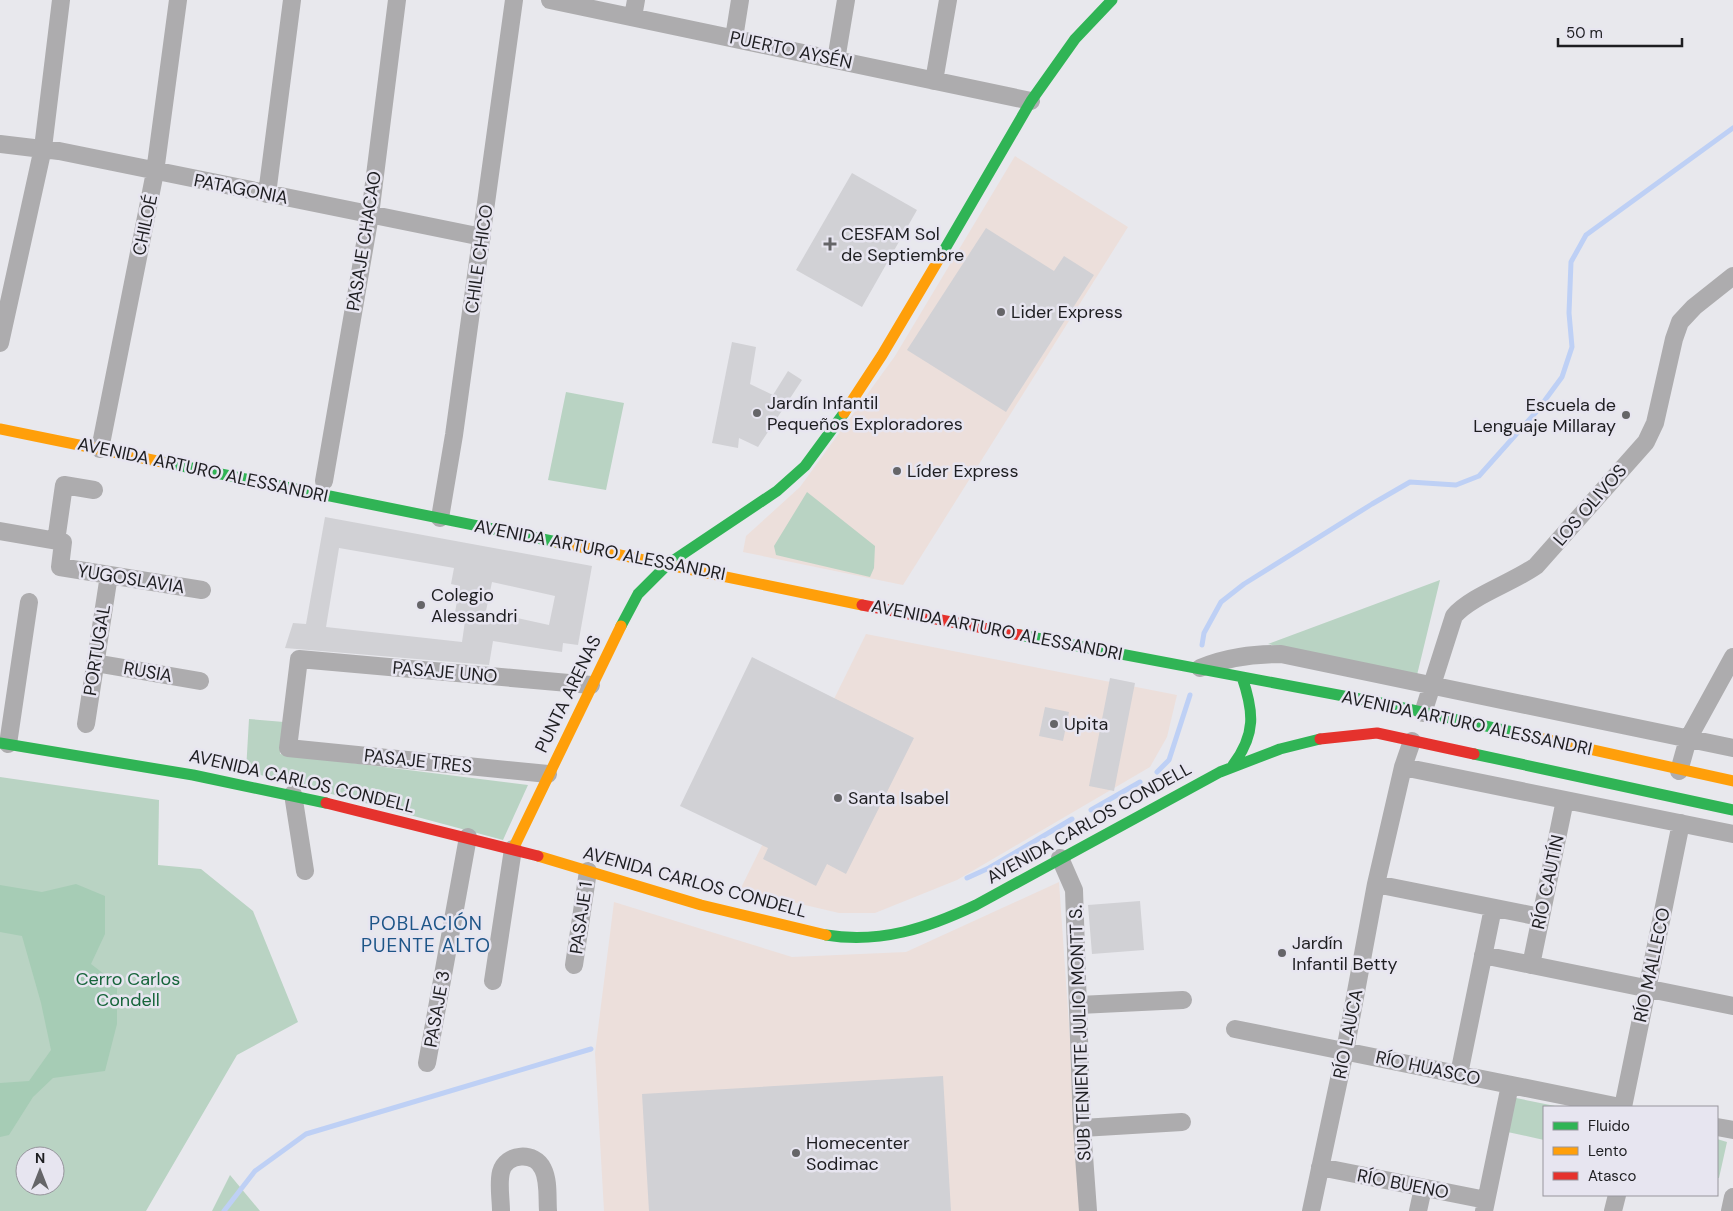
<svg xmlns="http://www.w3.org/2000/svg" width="1733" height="1211" viewBox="0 0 1733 1211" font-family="'DM Sans',sans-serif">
  <rect width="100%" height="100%" fill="#e8e8ed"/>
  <path fill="#ecdfdb" d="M1015,156L1128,227L903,585L743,552L746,536L800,487L895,356Z
    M866,634L1177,695L1167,737L1150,767L957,880L875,913H839L740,890Z
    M1059,882L1082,1211H604L595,1053L614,902L792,957L906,952Z"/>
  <path fill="#b9d3c3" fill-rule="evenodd" d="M566,392L624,403L606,490L548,480Z
    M807,492L875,546L874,568L870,577L776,555L774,546Z
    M1440,580L1417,675L1268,644Z
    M249,719L284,722L280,754L528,785L503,840L246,771Z
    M0,777L159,800L158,865L201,869L253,911L298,1022L237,1055L146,1211H0ZM25,1156H55V1186H25Z
    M1511,1097L1560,1107H1544V1140L1503,1131Z
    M1717,1139L1727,1142L1719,1178H1717Z
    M230,1175L260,1211H212Z"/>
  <path fill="#a6ccb5" d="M76,884L105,896V934L91,964L117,984V1024L105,1071L53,1078L33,1097L9,1135L0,1137V1083L29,1081L51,1050L41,1003L22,936L0,932V885L42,892Z"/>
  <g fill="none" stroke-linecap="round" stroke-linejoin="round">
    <path stroke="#bed0f5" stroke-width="5" d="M1202,645L1204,633L1221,602L1244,584L1372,504L1410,482L1456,485L1479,476L1537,411L1562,377L1572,347L1569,313L1571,262L1586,235L1733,128
      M1157,772L1169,760L1190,695
      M1091,810L1140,782
      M967,878L989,868L1072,819
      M224,1211L255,1171L306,1134L591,1049"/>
  </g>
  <path fill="#d1d1d5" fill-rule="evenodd" d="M852,173L917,210L862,307L796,270Z
    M986,228L1054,271L1064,256L1094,275L1006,412L907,350Z
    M732,342L756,347L750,384L773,395L788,371L802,380L758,447L739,438L738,448L712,443Z
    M325,517L592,566L578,645L563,643L562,652L493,641L489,665L285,648L293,623L306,624ZM339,548L454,568L451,584L460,586L455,612L466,614L462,642L326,627ZM492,582L555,596L549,625L486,611Z
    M752,657L914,738L846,874L827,864L816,886L763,859L768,848L680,806Z
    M1110,678L1135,683L1114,791L1089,786Z
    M1045,707L1069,712L1063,741L1039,736Z
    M1140,901L1144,950L1092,954L1088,905Z
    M943,1076L951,1211H649L642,1094Z"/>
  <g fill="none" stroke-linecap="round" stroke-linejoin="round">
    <path stroke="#adacae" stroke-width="18" d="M550,0L1031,101
      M633,17L636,0
      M734,38L740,0
      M836,60L846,0
      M934,81L948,0
      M0,144L59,151L482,237
      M267,194L292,0
      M0,343L43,148L61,0
      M100,449L155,172L178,0
      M324,481L370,215L397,0
      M440,518L454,435L514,0
      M0,531L63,542L60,567L202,590
      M56,541L64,485L94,490
      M95,663L200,681
      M1200,668C1227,657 1252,654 1281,654L1733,748
      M1423,713L1454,616C1471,596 1512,583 1536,566L1646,442L1655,423L1674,339L1680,322L1694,307L1733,276
      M86,724L109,575
      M8,744L29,602
      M1403,767L1733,834
      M1679,771L1688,739L1733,657
      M548,774L288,748L299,659L591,685
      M293,794L305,871
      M1060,858L1074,890L1082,1128L1088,1211
      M1376,884L1540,917
      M1483,955L1733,1006
      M574,965L588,871
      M1531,965L1565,800
      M493,981L513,849
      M1079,1005L1183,1000
      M1235,1029L1620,1107
      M427,1063L468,837
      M1459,1074L1493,908
      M1623,1107L1681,823
      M1717,1127L1733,1130
      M1082,1128L1182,1122
      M1320,1167L1486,1200
      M501,1211C501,1199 498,1184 501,1172C506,1153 535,1151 543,1169C549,1181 547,1198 548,1211
      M1311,1211L1345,1051L1376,884L1403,767L1412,741
      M1418,1211L1423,1188
      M1484,1211L1510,1085
      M1613,1211L1617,1195
      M1730,1211L1733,1197"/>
    <path stroke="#30b455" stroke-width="11" d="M939,259L1031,101L1075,39L1112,0
      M162,462L557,542
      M621,626L638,594L668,564L777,491L805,466L844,413
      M1020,635L1386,704L1526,735
      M0,743L193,775L326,803
      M1474,754L1733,810
      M1233,765C1256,734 1254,712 1242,677
      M826,935C880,944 928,928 976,905L1220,772L1280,749L1320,739"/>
    <path stroke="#ff9f0a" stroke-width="11" d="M844,413L882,355L939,259
      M0,429L162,462
      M557,542L862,605
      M1526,735L1733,781
      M513,849L621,626
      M538,856L701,905L826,935"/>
    <path stroke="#e5322d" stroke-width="11" d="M862,605L1020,635
      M1320,739L1377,733L1474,754
      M326,803L538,856"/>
  </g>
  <g fill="#656568" stroke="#e7e5f0" stroke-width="2">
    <path d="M827.5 236.5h5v5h5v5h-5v5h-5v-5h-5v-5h5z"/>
    <circle cx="1001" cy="312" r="5"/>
    <circle cx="757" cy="413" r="5"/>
    <circle cx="1626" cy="415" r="5"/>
    <circle cx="897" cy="471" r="5"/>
    <circle cx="421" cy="605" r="5"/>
    <circle cx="1054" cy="724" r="5"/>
    <circle cx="838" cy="798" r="5"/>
    <circle cx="1282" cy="953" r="5"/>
    <circle cx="796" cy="1153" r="5"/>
  </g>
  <g text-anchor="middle" stroke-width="5" stroke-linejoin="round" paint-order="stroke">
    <g font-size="18" fill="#1e1e21" stroke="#e7e5f0">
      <text transform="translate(791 50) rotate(12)" y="6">PUERTO AYSÉN</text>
      <text transform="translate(241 189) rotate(11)" y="6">PATAGONIA</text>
      <text transform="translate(145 225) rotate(-78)" y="6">CHILOÉ</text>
      <text transform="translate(364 241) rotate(-81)" y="6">PASAJE CHACAO</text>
      <text transform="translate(479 259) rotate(-82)" y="6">CHILE CHICO</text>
      <text transform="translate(203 470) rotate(12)" y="6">AVENIDA ARTURO ALESSANDRI</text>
      <text transform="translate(1590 505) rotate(-49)" y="6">LOS OLIVOS</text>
      <text transform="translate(600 550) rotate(11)" y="6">AVENIDA ARTURO ALESSANDRI</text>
      <text transform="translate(131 579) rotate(9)" y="6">YUGOSLAVIA</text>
      <text transform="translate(997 630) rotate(11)" y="6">AVENIDA ARTURO ALESSANDRI</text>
      <text transform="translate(97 650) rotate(-81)" y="6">PORTUGAL</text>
      <text transform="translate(148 672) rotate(10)" y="6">RUSIA</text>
      <text transform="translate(445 672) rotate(5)" y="6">PASAJE UNO</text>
      <text transform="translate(568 694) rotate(-64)" y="6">PUNTA ARENAS</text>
      <text transform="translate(1467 723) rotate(12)" y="6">AVENIDA ARTURO ALESSANDRI</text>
      <text transform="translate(418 761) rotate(6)" y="6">PASAJE TRES</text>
      <text transform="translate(302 781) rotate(13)" y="6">AVENIDA CARLOS CONDELL</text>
      <text transform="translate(1089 823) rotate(-29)" y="6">AVENIDA CARLOS CONDELL</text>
      <text transform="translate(695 882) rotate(15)" y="6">AVENIDA CARLOS CONDELL</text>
      <text transform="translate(1548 882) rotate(-78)" y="6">RÍO CAUTÍN</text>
      <text transform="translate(581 918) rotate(-82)" y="6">PASAJE 1</text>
      <text transform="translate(1652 965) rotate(-78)" y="6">RÍO MALLECO</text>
      <text transform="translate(437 1009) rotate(-80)" y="6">PASAJE 3</text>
      <text transform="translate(1080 1033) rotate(-92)" y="6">SUB TENIENTE JULIO MONTT S.</text>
      <text transform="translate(1348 1034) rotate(-79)" y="6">RÍO LAUCA</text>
      <text transform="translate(1428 1068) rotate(12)" y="6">RÍO HUASCO</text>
      <text transform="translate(1403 1184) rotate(11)" y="6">RÍO BUENO</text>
    </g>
    <g font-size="18" fill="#1e1e21" stroke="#e7e5f0" text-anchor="start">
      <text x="841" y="240">CESFAM Sol<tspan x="841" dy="21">de Septiembre</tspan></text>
      <text x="1011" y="318">Lider Express</text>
      <text x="767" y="409">Jardín Infantil<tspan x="767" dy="21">Pequeños Exploradores</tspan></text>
      <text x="1616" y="411" text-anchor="end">Escuela de<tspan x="1616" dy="21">Lenguaje Millaray</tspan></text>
      <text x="907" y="477">Líder Express</text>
      <text x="431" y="601">Colegio<tspan x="431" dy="21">Alessandri</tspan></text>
      <text x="1064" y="730">Upita</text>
      <text x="848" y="804">Santa Isabel</text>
      <text x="1292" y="949">Jardín<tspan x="1292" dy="21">Infantil Betty</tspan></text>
      <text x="806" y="1149">Homecenter<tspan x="806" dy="21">Sodimac</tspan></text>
    </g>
    <g font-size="18" fill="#17653b" stroke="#e7e5f0">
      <text x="128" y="985">Cerro Carlos<tspan x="128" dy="21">Condell</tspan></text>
    </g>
    <g font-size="19" letter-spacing="1" fill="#1d5587" stroke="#e7e5f0">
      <text x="426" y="930">POBLACIÓN<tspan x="426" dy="22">PUENTE ALTO</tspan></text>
    </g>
  </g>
  <rect x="1543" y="1106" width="175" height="90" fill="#e7e5f0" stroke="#97959d"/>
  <rect x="1553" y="1122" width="25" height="8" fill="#30b455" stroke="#97959d"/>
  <text x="1588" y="1131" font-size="15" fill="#1e1e21">Fluido</text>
  <rect x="1553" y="1147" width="25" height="8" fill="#ff9f0a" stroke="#97959d"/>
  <text x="1588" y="1156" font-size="15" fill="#1e1e21">Lento</text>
  <rect x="1553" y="1172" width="25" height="8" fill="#e5322d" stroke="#97959d"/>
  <text x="1588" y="1181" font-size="15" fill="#1e1e21">Atasco</text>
  <g transform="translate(40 1171)"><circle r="24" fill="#e7e5f0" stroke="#97959d"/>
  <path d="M0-4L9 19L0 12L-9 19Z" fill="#656568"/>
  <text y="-8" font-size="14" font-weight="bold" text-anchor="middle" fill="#1e1e21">N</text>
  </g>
  <path d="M1558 38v8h124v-8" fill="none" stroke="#1e1e21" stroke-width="2.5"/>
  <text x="1566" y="38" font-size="15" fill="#1e1e21" stroke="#e7e5f0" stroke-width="4" paint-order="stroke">50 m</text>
</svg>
